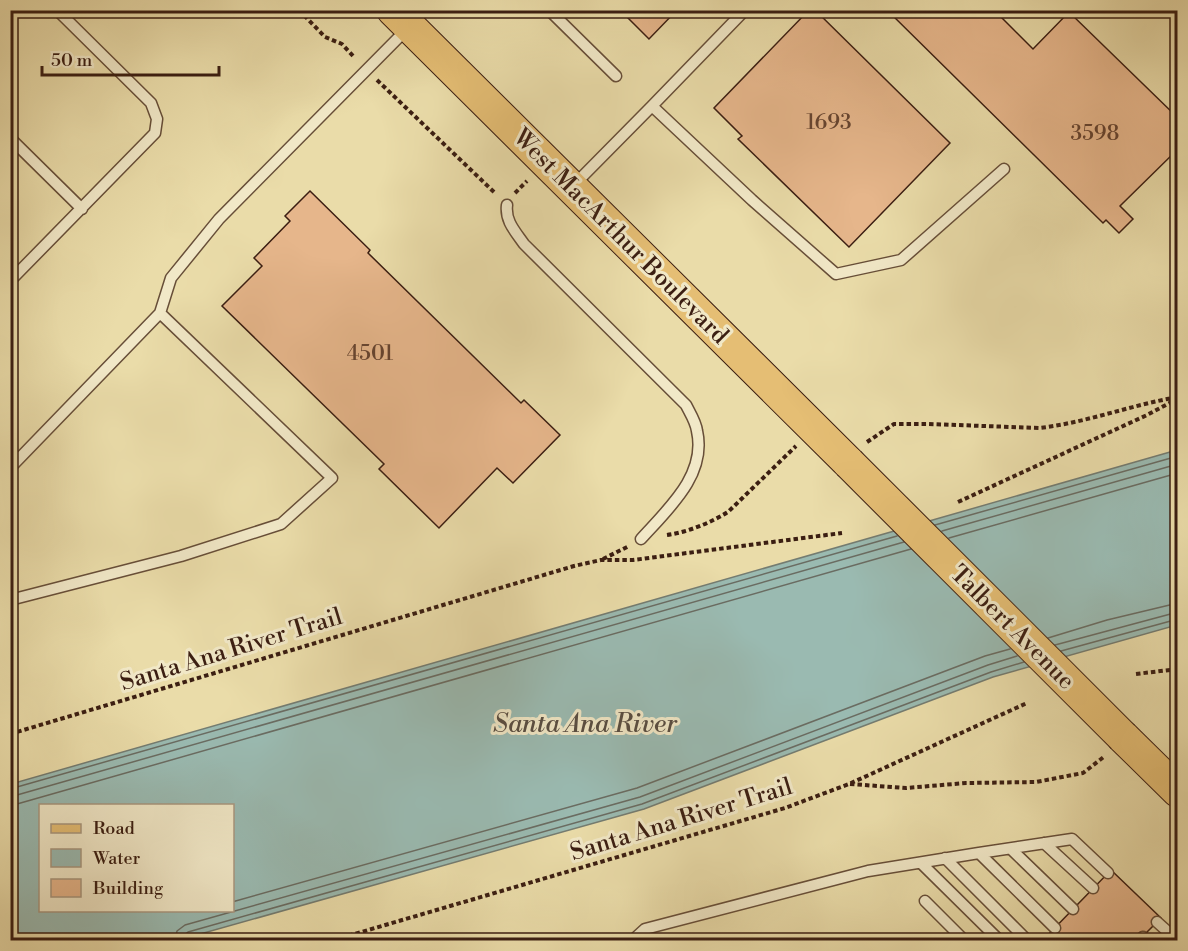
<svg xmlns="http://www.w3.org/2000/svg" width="1188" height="951" viewBox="0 0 1188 951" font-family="'Libre Bodoni',serif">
  <rect width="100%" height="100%" fill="#eadca9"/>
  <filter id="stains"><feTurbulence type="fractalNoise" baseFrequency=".00333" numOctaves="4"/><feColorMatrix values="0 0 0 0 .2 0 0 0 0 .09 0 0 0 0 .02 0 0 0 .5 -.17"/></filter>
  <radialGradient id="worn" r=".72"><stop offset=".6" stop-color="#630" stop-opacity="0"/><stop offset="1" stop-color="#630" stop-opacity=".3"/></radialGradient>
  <path fill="#9abab1" stroke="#747c71" stroke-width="1.5" fill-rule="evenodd" d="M1177,450V625L993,677L644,809L179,940H11V784ZM40,806H232V910H40Z"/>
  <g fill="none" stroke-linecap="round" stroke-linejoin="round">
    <path stroke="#6a6c62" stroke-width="1.5" d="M935,525L1178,456
      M942,531L1178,464
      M949,538L1178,473
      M1048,638L1107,620L1178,603
      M1055,645L1178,612
      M1061,651L1178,619
      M10,789L897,536
      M10,797L904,542
      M10,806L911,549
      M232,902L637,788L985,656L1010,649
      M175,940L177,931L185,925L640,797L988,665L1017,656
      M183,940L184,935L188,932L642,804L991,672L1024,662"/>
  </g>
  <path fill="#e6b68b" stroke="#3b1e12" stroke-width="1.5" d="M620,10H677L649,39Z
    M809,10H815L950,143L849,247L738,139L742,136L714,108Z
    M994,10L1033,49L1069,12L1178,118V149L1120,206L1133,219L1119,233L1106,220L1103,223L888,11Z
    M310,191L370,250L368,253L521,403L524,400L560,435L513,483L497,468L439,528L379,469L384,464L222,306L262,266L254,258L290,221L285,216Z
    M1111,870L1161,918L1139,940H1043Z"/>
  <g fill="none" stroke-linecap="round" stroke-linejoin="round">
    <g stroke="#674e38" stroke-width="13">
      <path id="lane" d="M549,10L616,76
        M652,106L745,10
        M10,138L82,209
        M574,185L652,106L752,200L836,274L901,260L1004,169
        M507,205C505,221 515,231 524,244L686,405C690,413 696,422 697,431C707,475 668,509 641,539
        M10,281L155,133L157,119L151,103L57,10
        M10,468L160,313L171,278L219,219L407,29
        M10,600L181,556L281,524L332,478L160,313
        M1044,843L1093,888
        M1011,849L1073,909
        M979,853L1072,839L1108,873
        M945,858L1027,940
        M922,864L999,940
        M925,901L964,940
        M1157,922L1177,940
        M1143,937L1147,940
        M633,940L645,929L868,871L979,853L1055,928"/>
    </g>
    <g stroke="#3b1e12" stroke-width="34">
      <path id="primary" d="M393,10L849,463
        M1123,737L1178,791"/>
    </g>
    <path stroke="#3b1e12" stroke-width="4" stroke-dasharray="4.5 3" stroke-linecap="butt" d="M299,10L325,37L342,44L355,58
      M377,80L495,193
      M515,193L527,181
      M867,442L894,424H929L1039,428C1085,423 1131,405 1178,397
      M958,502L1147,415L1177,399
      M667,535C688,532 710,523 728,512L796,446
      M603,559L629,546
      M1136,674L1178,669
      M10,734L574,566L601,560H633L842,533
      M850,784L906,788L966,783L1036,782L1083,773L1105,756
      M334,940L785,808L849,784L1027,703"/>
    <use href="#lane" stroke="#f1e8c7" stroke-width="10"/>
    <use href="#primary" stroke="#e5be74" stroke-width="32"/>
    <g stroke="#3b1e12" stroke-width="34" stroke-linecap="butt">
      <path id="primary-bridge" d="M849,463L1123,737"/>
    </g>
    <use href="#primary-bridge" stroke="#e5be74" stroke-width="32"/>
  </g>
  <g text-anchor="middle" stroke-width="6" stroke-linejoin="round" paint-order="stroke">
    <g font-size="21" fill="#664430">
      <text x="829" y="129">1693</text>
      <text x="1095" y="140">3598</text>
      <text x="370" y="360">4501</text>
    </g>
    <g font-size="24" fill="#3b1e12" stroke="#f1e8c7">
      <text transform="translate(621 236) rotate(45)" y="8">West MacArthur Boulevard</text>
      <text transform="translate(1013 627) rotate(45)" y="8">Talbert Avenue</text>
      <text transform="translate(231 649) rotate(-17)" y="8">Santa Ana River Trail</text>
      <text transform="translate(681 819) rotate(-17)" y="8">Santa Ana River Trail</text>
    </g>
    <g font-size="26" font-style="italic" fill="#584d42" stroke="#f1e8c7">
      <text x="585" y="732">Santa Ana River</text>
    </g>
  </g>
  <rect width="1188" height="951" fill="none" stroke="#eadca9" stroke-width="36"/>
  <rect x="12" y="12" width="1164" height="927" fill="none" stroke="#3b1e12" stroke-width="3"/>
  <rect x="18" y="18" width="1152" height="915" fill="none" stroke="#3b1e12" stroke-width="1.5"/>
  <rect x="39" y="804" width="195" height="108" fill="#f1e8c7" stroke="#a8977f" stroke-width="1.5"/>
  <rect x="51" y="824" width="30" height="9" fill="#e5be74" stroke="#a8977f" stroke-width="1.5"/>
  <text x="93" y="834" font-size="18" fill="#3b1e12">Road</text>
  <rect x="51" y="849" width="30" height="18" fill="#9abab1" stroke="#a8977f" stroke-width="1.5"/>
  <text x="93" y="864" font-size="18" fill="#3b1e12">Water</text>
  <rect x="51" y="879" width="30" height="18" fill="#e6b68b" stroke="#a8977f" stroke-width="1.5"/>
  <text x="93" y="894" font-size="18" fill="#3b1e12">Building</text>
  <path d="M42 66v9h177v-9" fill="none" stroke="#3b1e12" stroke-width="3"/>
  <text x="51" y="66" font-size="18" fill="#3b1e12" stroke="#f1e8c7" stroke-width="4.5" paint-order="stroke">50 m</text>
  <rect width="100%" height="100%" filter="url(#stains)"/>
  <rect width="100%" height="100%" fill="url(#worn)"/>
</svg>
